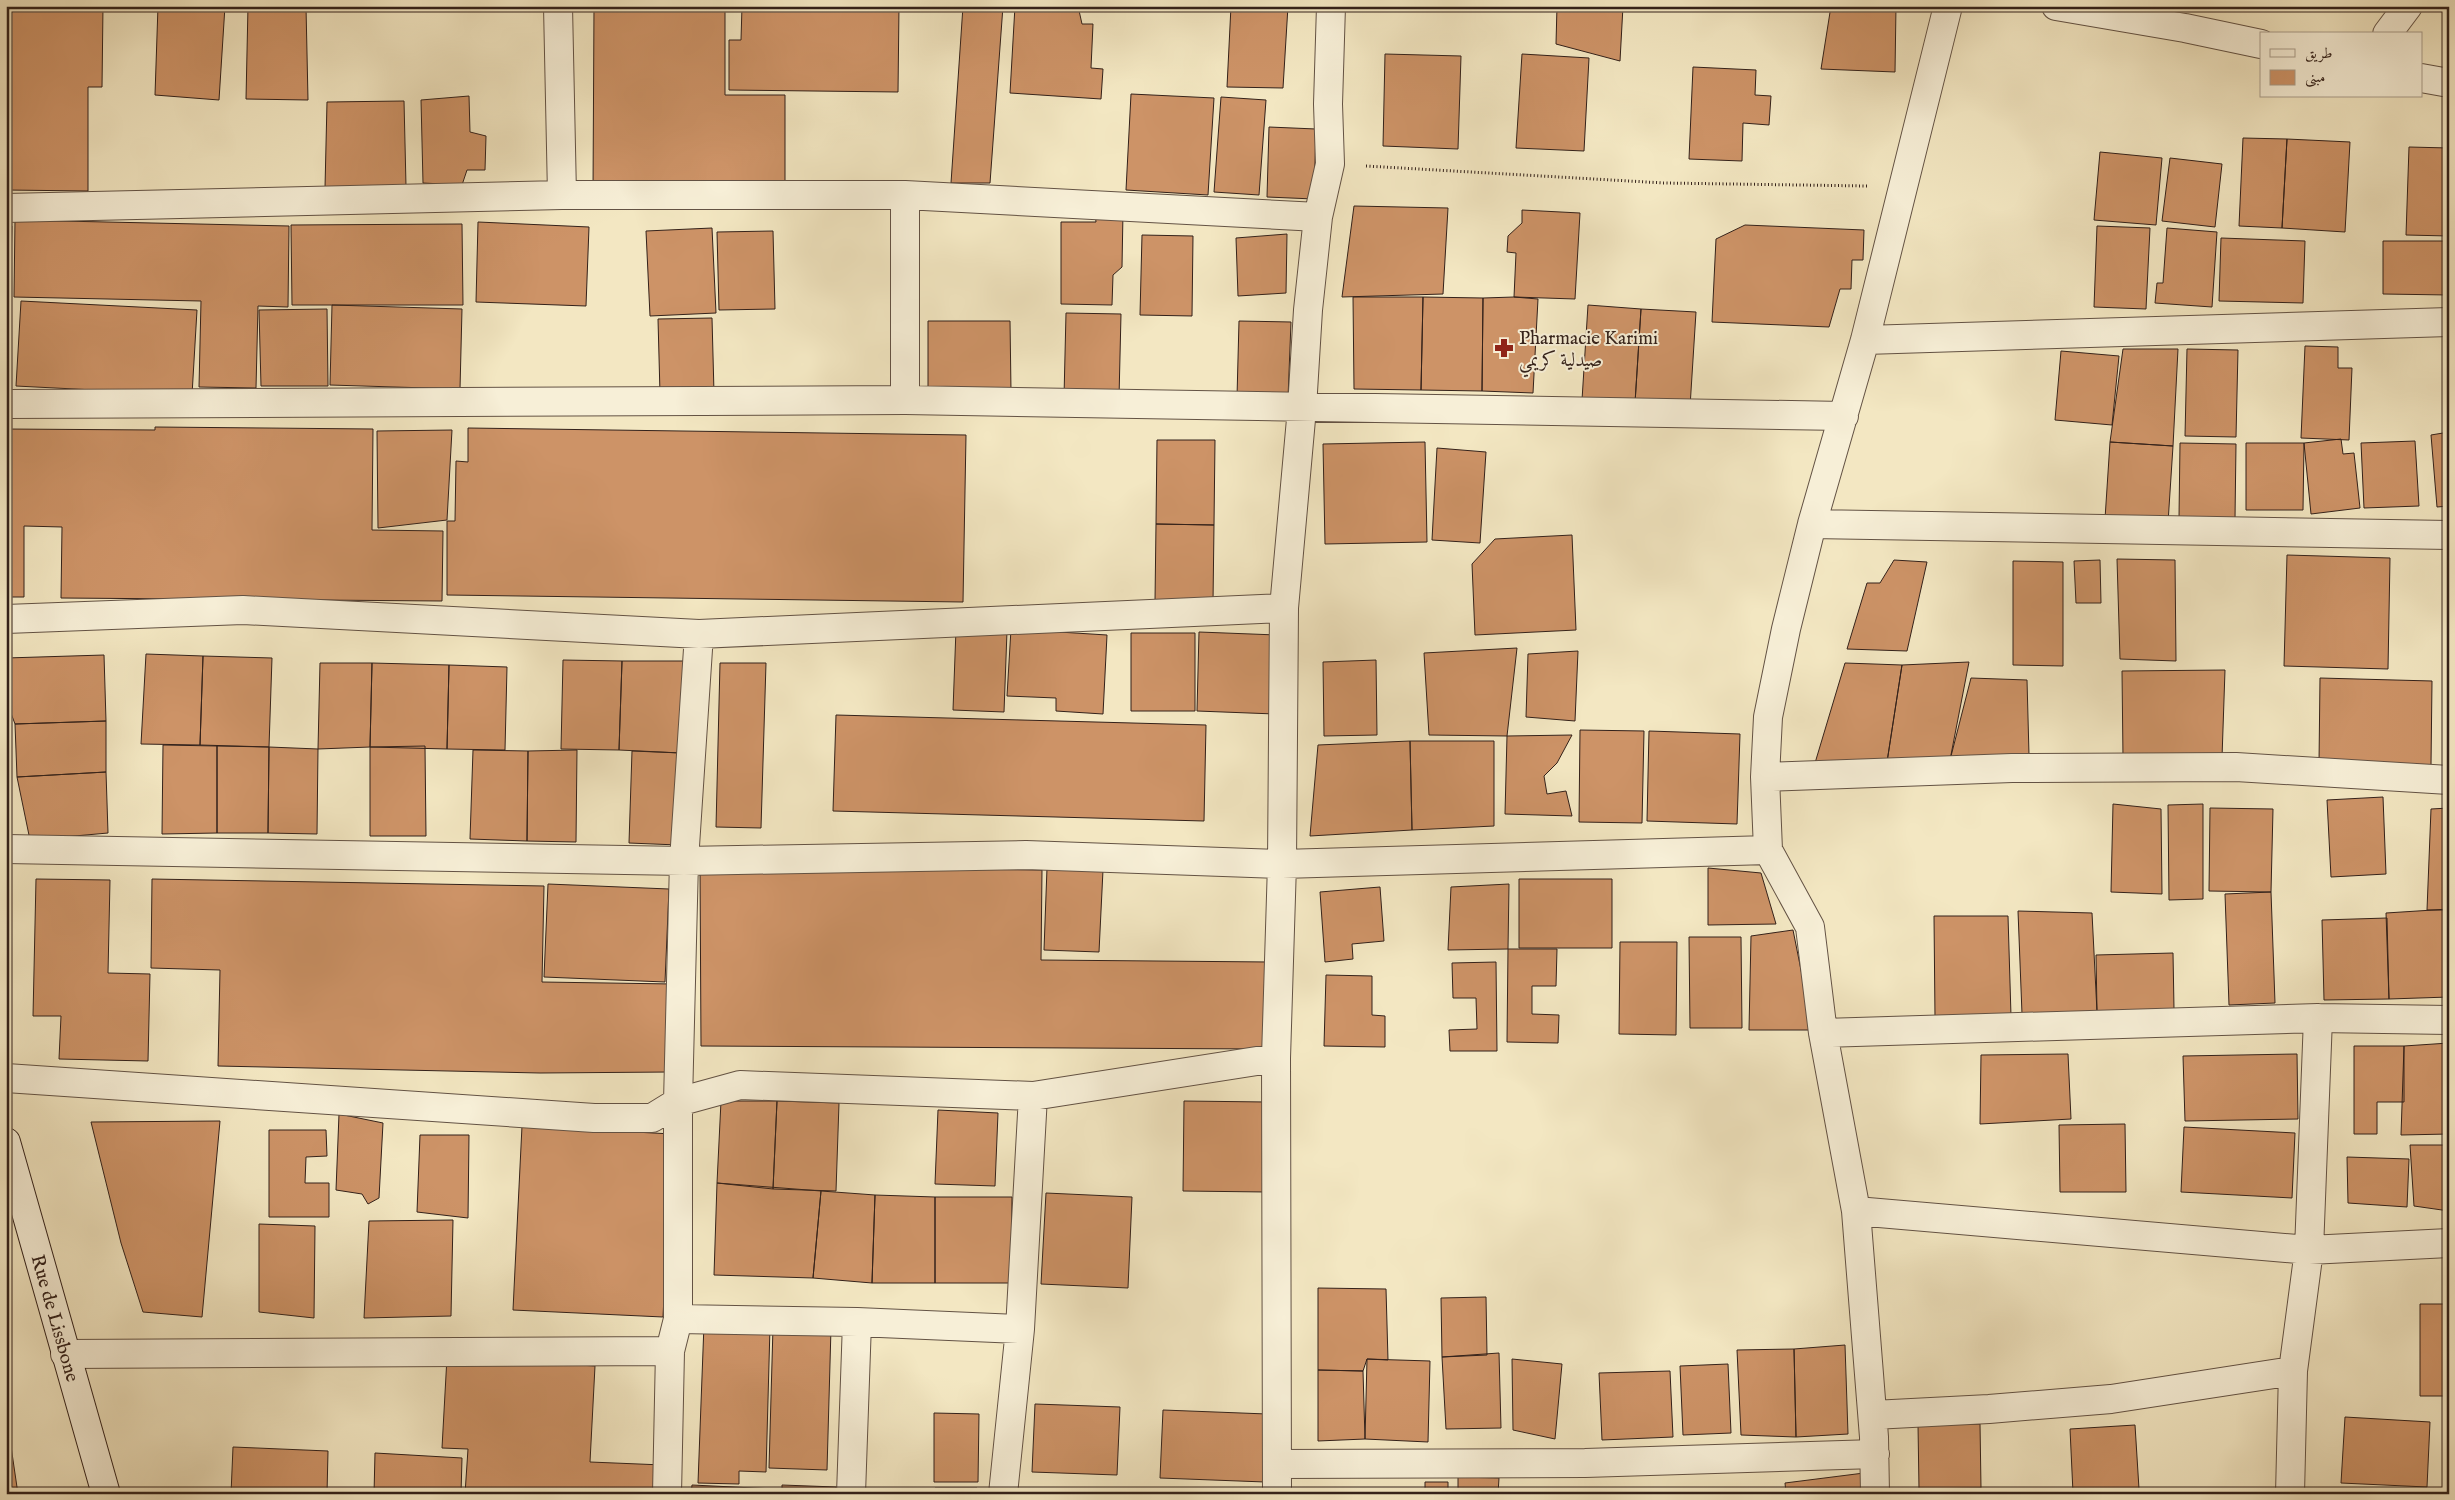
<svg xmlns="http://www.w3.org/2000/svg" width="2455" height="1500" viewBox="0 0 2455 1500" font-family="'IM FELL English',Amiri,serif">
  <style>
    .building { fill: #cd9367; stroke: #33211a }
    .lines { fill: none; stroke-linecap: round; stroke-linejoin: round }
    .street-casing { stroke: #635244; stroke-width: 30 }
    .secondary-casing { stroke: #33211a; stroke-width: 30 }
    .path { stroke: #33211a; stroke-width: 3; stroke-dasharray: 1 2.5; stroke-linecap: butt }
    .street { stroke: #f7efd7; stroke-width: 28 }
    .secondary { stroke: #f7efd7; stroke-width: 28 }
    .labels { text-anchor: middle; stroke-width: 4; stroke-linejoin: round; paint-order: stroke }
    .poi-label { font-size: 19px; fill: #33211a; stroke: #f7efd7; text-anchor: start }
    .street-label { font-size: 19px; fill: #33211a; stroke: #f7efd7 }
  </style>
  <rect width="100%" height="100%" fill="#f3e7c2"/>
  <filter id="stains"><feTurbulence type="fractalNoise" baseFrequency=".004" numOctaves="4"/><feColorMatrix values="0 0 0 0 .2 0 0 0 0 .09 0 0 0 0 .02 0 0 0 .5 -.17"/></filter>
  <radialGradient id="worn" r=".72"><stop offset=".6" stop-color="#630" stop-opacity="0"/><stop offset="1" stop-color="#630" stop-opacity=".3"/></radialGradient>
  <path class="building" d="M6 6H103L102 87H88V191L6 190Z
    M158 6H225L219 100 155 95Z
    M248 6 306 7 308 100 246 99Z
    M594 6H725V95H785V191H593Z
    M742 6H899L898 92 729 90V40H741Z
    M963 6H1003L990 183H951Z
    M1015 6H1078L1082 24H1093L1091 68 1103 69 1101 99 1010 93Z
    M1231 6H1288L1283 88 1227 87Z
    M1557 6H1623L1620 61 1556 44Z
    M1831 6H1896L1895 72 1821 69Z
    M1385 54 1461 56 1458 149 1383 146Z
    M1522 54 1589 58 1584 151 1516 148Z
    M1693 67 1756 70 1755 95 1771 96 1769 125 1743 123 1742 161 1689 159Z
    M1131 94 1214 98 1208 195 1126 190Z
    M469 96 470 132 486 136 485 170H467L462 185 423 183 421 100Z
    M1221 97 1266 100 1259 195 1214 192Z
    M404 101 406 186 325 188 327 102Z
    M1269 127 1316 129 1314 199 1267 197Z
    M2243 138 2287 139 2282 228 2239 226Z
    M2287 139 2350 142 2345 232 2282 228Z
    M2409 147 2449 148V236L2406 235Z
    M2100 152 2162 158 2156 225 2094 220Z
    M2170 158 2222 164 2215 227 2162 221Z
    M1354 206 1448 208 1443 294 1342 297Z
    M1522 210 1580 213 1575 299 1514 297 1516 253 1507 252 1508 236 1522 223Z
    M1095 212H1123L1122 267 1113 275 1112 305 1061 304V222H1096Z
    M15 220 289 226 288 307 258 306 256 388 199 387 201 301 14 297Z
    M478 222 589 227 586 306 476 302Z
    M462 224 463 305H292L291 225Z
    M1745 225 1864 230 1863 260H1852L1851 289H1840L1829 327 1712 322 1716 239Z
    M6 226H12L10 299 6 298Z
    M2097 226 2150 228 2146 309 2094 307Z
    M712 228 716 313 650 316 646 231Z
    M2167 228 2217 232 2212 307 2155 303 2157 283H2163Z
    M773 231 775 309 719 310 717 232Z
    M1287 234 1286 293 1238 296 1236 238Z
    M1142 235 1193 236 1192 316 1140 315Z
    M2221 238 2305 241 2303 303 2219 301Z
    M2383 241H2449V295L2383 294Z
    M1353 297H1423L1421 390 1354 389Z
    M1423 297 1483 298 1482 391 1421 390Z
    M1514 297 1538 299 1533 393 1482 391 1483 298Z
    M21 301 197 310 192 395 16 386Z
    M332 305 462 309 460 389 330 385Z
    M1588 305 1641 309 1635 403 1582 400Z
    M327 309 328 386H261L259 310Z
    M1641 309 1696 312 1690 407 1635 403Z
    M1066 313 1121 314 1119 398 1064 397Z
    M712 318 714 393 660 394 658 319Z
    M928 321H1010L1011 391H928Z
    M1239 321 1291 322 1288 398 1237 397Z
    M2305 346 2338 347V368H2352L2349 440 2301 438Z
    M2123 349H2178L2173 446 2110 442Z
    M2187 349 2238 350 2236 437 2185 436Z
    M2061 351 2119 356 2112 425 2055 420Z
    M155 427 373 429 372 530 443 531 442 601 61 598 62 527 24 526V597H6V429L155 430Z
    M468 428 966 435 963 602 447 595V521H455L456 461 468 462Z
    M452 430 447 520 378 528 377 431Z
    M2449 432V506L2437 507 2431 435Z
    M2341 439 2343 454 2354 453 2360 508 2311 514 2304 443Z
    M1157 440H1215L1214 525 1156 524Z
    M2415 441 2419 506 2364 508 2361 443Z
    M1425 442 1427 542 1325 544 1323 444Z
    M2110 442 2173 446 2168 523 2105 519Z
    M2180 443 2236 444 2235 519 2179 518Z
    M2246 443H2304L2303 510H2246Z
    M1437 448 1486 452 1480 543 1432 540Z
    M1156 524 1214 525 1213 602 1155 601Z
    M1572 535 1576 630 1475 635 1472 564 1495 539Z
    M2287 555 2390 558 2388 669 2284 666Z
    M2117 559 2175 560 2176 661 2120 659Z
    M1894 560 1927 562 1907 651 1847 649 1867 583H1880Z
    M2100 560 2101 603H2076L2074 561Z
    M2013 561 2063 562V666L2013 665Z
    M956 629 1007 631 1004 712 953 710Z
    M1011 629 1107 635 1103 714 1056 711V698L1007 696Z
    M1199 632 1277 635 1275 714 1197 711Z
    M1131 633H1195V711H1131Z
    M1517 648 1507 736 1429 735 1424 653Z
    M1578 651 1575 721 1526 717 1528 654Z
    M146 654 203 656 200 745 141 744Z
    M104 655 106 721 15 724 6 700V658Z
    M203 656 272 658 269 747 200 745Z
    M563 660 622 661 619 750 561 749Z
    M1376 660 1377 735 1324 736 1323 662Z
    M622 661H686L681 753 619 750Z
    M1969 662 1950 760 1887 762 1902 665Z
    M320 663H372L370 747 318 749Z
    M372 663 449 665 447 749 370 747Z
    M720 663H766L761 828 716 827Z
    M1845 663 1902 665 1887 762 1815 763Z
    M449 665 507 667 505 750 447 749Z
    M2225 670 2222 758H2123L2122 671Z
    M1971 678 2027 680 2029 755 1950 760Z
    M2320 678 2432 681 2431 765 2319 763Z
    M836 715 1206 725 1204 821 833 811Z
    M106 721V772L17 777 15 724Z
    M1580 730 1644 731 1642 823 1579 822Z
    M1649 731 1740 734 1737 824 1647 821Z
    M1572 735 1557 763 1544 776 1547 794 1566 791 1572 816 1505 814 1507 736Z
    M1410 741 1412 830 1310 836 1318 745Z
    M1410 741H1494V826L1412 830Z
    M163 745 217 746V833L162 834Z
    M217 746 269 747 268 833H217Z
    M425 746 426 836H370V747Z
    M269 747 318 749 317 834 268 833Z
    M473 750 528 751 527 841 470 839Z
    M577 750 576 842 527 841 528 751Z
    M632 751 681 753 678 845 629 843Z
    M106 772 108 833 30 840 17 777Z
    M2383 797 2386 874 2331 877 2327 800Z
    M2113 804 2161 809 2162 894 2111 892Z
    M2203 804V899L2169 900 2168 805Z
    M2210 808 2273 809 2271 892 2209 891Z
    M2449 808V910H2427L2431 809Z
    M700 866 1042 870 1041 960 1269 962 1264 1049 701 1046Z
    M1047 868 1103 870 1099 952 1044 950Z
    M1708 868 1761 873 1776 924 1708 925Z
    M36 879 110 880 108 973 150 974 148 1061 59 1059 61 1016H33Z
    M152 879 544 886 542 982 673 984 670 1072 540 1073 218 1066 220 970 151 968Z
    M1519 879H1612V948H1519Z
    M548 884 669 889 665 982 544 977Z
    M1509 884 1508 949 1448 950 1451 887Z
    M1380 887 1384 941 1352 944 1353 959 1325 962 1320 892Z
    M2271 892 2275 1003 2229 1005 2225 894Z
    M2449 909V997L2389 999 2386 913Z
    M2018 911 2092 913 2097 1012 2022 1014Z
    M1934 916H2008L2011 1016 1935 1018Z
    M2387 918 2389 999 2324 1000 2322 920Z
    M1793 930 1813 1030H1749L1751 936Z
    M1689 937H1741L1742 1028H1690Z
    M1620 942H1677L1676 1035 1619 1034Z
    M1508 949H1557L1556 986H1532V1014L1559 1015 1558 1043 1507 1042Z
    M2173 953 2174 1009 2097 1012 2096 955Z
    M1496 962 1497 1051H1450L1449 1030 1477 1029 1476 998H1453L1452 963Z
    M1326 975 1372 976V1015L1385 1016V1047L1324 1046Z
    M2449 1043V1134L2401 1135 2404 1046Z
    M2354 1046H2404V1102H2377V1134H2354Z
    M2068 1054 2071 1119 1980 1124 1981 1055Z
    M2297 1054 2298 1119 2185 1121 2183 1056Z
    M721 1101H777L773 1189 717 1183Z
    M777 1101 839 1103 836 1191 773 1189Z
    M1184 1101 1266 1102V1192L1183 1191Z
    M938 1110 998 1113 995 1186 935 1184Z
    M339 1114 383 1123 379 1198 368 1204 362 1194 336 1190Z
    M220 1121 202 1317 143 1312 121 1243 91 1122Z
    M2125 1124 2126 1192H2060L2059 1125Z
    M522 1126 672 1134 663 1317 513 1310Z
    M2184 1127 2295 1133 2292 1198 2181 1192Z
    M269 1130H326L327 1156 306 1157 305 1183H329V1217H269Z
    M420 1135H469L468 1218 417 1212Z
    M2410 1145H2449V1211L2414 1206Z
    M2347 1157 2409 1159 2407 1207 2348 1203Z
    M717 1183 821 1191 813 1278 714 1275Z
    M821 1191 875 1195 872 1283 813 1278Z
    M1046 1193 1132 1197 1128 1288 1041 1284Z
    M875 1195 935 1197V1283H872Z
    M935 1197H1012L1011 1283H935Z
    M453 1220 451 1316 364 1318 369 1221Z
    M259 1224 315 1226 314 1318 259 1312Z
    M1318 1288 1386 1289 1388 1360 1367 1359 1363 1371 1318 1370Z
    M1486 1297 1487 1355 1442 1357 1441 1298Z
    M2420 1304H2449V1396H2420Z
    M704 1324 770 1327 766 1472 739 1471V1484L698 1483Z
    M773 1327 831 1328 827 1470 769 1468Z
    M1845 1345 1848 1434 1796 1437 1794 1349Z
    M1794 1349 1796 1437 1741 1435 1737 1350Z
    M1499 1353 1501 1428 1446 1429 1442 1357Z
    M447 1357 595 1366 590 1462 663 1465 662 1494H465L468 1449 442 1448Z
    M1367 1359 1430 1361 1428 1442 1365 1439Z
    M1512 1359 1562 1364 1555 1439 1513 1430Z
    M1728 1364 1731 1433 1683 1435 1680 1366Z
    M1318 1370 1363 1371 1365 1439 1318 1441Z
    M1670 1371 1673 1437 1602 1440 1599 1373Z
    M1035 1404 1120 1407 1117 1475 1032 1472Z
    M1163 1410 1267 1414 1265 1482 1160 1478Z
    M934 1413 979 1414 978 1482H934Z
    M2345 1417 2430 1422 2427 1487 2341 1483Z
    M1980 1424 1981 1488 1919 1489 1918 1425Z
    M2135 1425 2139 1489 2073 1493 2070 1429Z
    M6 1426H8L18 1494H6Z
    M233 1447 328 1451 327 1494H231Z
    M375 1453 462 1458 461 1494H374Z
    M1864 1473 1865 1494H1786L1785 1483Z
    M1458 1477 1499 1478 1498 1494H1458Z
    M1425 1482H1448V1494H1425Z
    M692 1485 775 1489V1494H691Z
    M782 1485 836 1487 835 1494H782Z
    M935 1488H977V1494H935Z
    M1986 1491 2035 1493V1494H1986Z
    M2344 1491 2411 1493 2344 1494Z"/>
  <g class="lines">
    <g class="street-casing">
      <path id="street" d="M558 6 562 195
        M2056 6 2185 28 2261 44
        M2387 34 2408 6
        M2421 78 2449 83
        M6 208 562 195H905L1318 217
        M1865 340 2449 322
        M905 400V195
        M6 404 905 400 1844 416
        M1812 524 2449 535
        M6 619 243 610 699 634 1284 608
        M1765 777 2012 768 2236 767 2449 780
        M6 849 684 861 1026 855 1282 864 1768 850
        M1823 1033 2318 1018 2449 1020
        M6 1078 594 1118H652L678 1102 740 1085 1033 1096 1276 1058
        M1856 1211 2309 1250 2449 1243
        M678 1319 857 1322 1020 1329
        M65 1354 670 1351
        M1873 1415 1989 1409 2111 1399 2293 1371
        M1277 1464 1585 1463 1875 1454
        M667 1494 670 1351 678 1319V1102L684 861 699 634
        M851 1494 857 1322
        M1003 1494 1020 1329 1033 1096
        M1277 1494 1276 1058 1282 864 1284 608 1302 408 1308 310 1318 217 1330 164 1328 104 1331 6
        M1875 1494 1874 1437 1856 1211 1823 1033 1810 927 1768 850 1765 777 1768 717 1786 629 1812 524 1865 340 1948 6
        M2290 1494 2293 1371 2309 1250 2318 1018"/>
    </g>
    <g class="secondary-casing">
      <path id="secondary" d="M6 1142 106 1494"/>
    </g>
    <path class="path" d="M1366 166 1664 183 1867 186"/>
    <use href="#street" class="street"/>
    <use href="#secondary" class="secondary"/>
  </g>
  <defs>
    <g id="pharmacy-bare" transform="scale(1.5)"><path d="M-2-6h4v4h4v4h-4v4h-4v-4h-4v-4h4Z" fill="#8f2418" stroke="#f7efd7" stroke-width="2.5" paint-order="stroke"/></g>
  </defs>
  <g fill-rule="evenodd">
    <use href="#pharmacy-bare" x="1504" y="348"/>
  </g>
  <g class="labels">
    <g class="poi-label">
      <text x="1519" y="344">Pharmacie Karimi<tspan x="1519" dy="22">صيدلية كريمي</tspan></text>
    </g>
    <g class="street-label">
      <text transform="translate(56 1318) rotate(74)" y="7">Rue de Lissbone</text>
    </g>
  </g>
  <rect width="2455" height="1500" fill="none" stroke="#f3e7c2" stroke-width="25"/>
  <rect x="8" y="8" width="2440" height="1485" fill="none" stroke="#33211a" stroke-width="2.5"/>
  <rect x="12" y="12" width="2430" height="1475" fill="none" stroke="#33211a"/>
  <rect x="2260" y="32" width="162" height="65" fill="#f7efd7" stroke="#a99d8b"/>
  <rect x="2270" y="49" width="25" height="8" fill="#f7efd7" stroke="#a99d8b"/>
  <text x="2305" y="58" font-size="15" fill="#33211a">طريق</text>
  <rect x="2270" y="70" width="25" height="15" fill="#cd9367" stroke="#a99d8b"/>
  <text x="2305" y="82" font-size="15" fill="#33211a">مبنى</text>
  <rect width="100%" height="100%" filter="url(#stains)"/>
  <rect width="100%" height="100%" fill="url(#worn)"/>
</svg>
